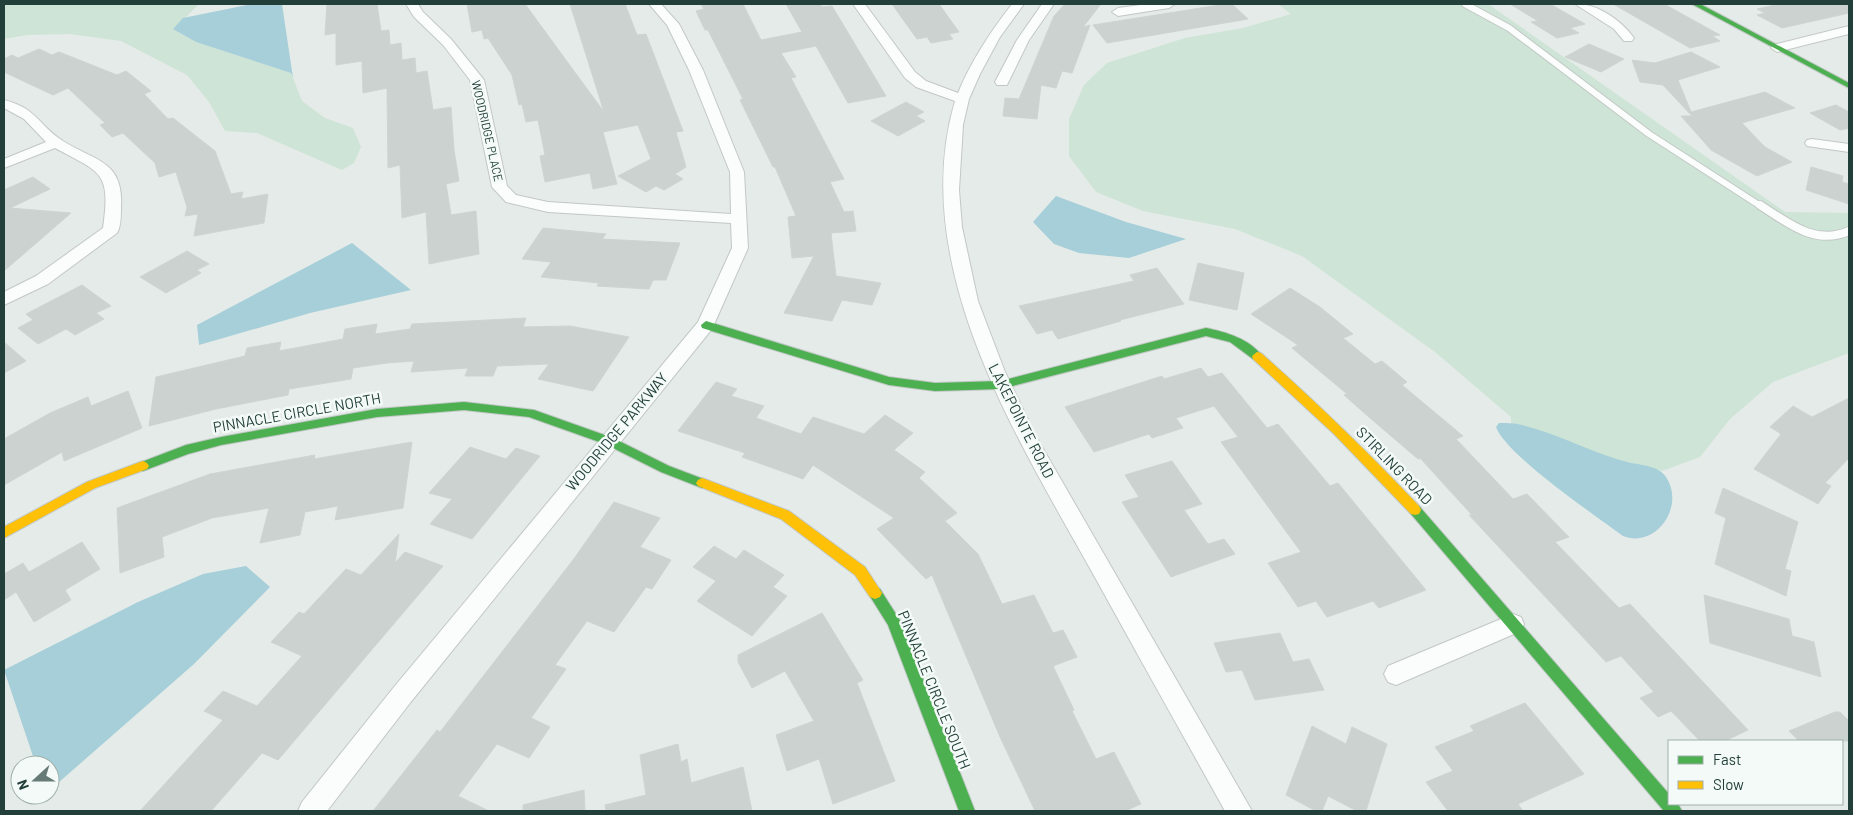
<svg xmlns="http://www.w3.org/2000/svg" width="1853" height="815" viewBox="0 0 1853 815" font-family="Barlow,sans-serif">
  <style>
    .green { fill: #cee4d6 }
    .water { fill: #a6cfd9 }
    .building { fill: #ccd2d0; stroke: #ced4d1 }
    .lines { fill: none; stroke-linecap: round; stroke-linejoin: round }
    .lane-far1-casing { stroke: #c2c8c5; stroke-width: 8 }
    .lane-casing { stroke: #c2c8c5; stroke-width: 10 }
    .street-casing { stroke: #c2c8c5; stroke-width: 2 }
    .fast-casing { stroke: #c1c8c6; stroke-width: 2 }
    .slow-casing { stroke: #c1c8c6; stroke-width: 2 }
    .lane-far1 { stroke: #fbfcfc; stroke-width: 6 }
    .lane { stroke: #fbfcfc; stroke-width: 8 }
    .street { fill: #fbfcfc; fill-rule: evenodd }
    .fast { fill: #4caf50; fill-rule: evenodd }
    .slow { fill: #ffc107; fill-rule: evenodd }
    .labels { text-anchor: middle; stroke-width: 5; stroke-linejoin: round; paint-order: stroke }
    .far-street-label { font-size: 12px; fill: #223f39; stroke: #f4faf7 }
    .street-label { font-size: 15px; fill: #223f39; stroke: #f4faf7 }
  </style>
  <rect width="100%" height="100%" fill="#e5ebe8"/>
  <path class="green" d="M4 4H199L174 29 196 42 291 73 302 101 325 118 353 128 361 147 354 163 342 170 257 133 225 131 209 102 187 75 121 41 70 34 27 35 4 39Z
    M1278 4H1488L1785 212 1849 213V353L1773 382 1730 419 1700 457 1662 471 1618 460 1511 423V417L1435 352 1302 256 1235 229 1143 211 1096 192 1069 156V119L1084 85 1107 63 1185 38 1243 28 1291 14Z"/>
  <path class="water" d="M252 4H282L293 78 291 73 196 42 173 29 183 18Z
    M1056 196 1126 222 1186 239 1129 258 1079 253 1054 244 1033 222Z
    M352 243 411 290 310 313 199 345 197 325Z
    M1499 423C1507 423 1514 423 1522 425 1559 434 1594 454 1631 463 1642 465 1659 466 1666 477 1686 507 1655 549 1623 536 1596 516 1506 455 1496 427Z
    M246 566 270 587 194 664 50 790V765H36L4 670 138 602 203 574Z"/>
  <path class="building" d="M327 4H377L381 31 389 30 390 45 401 43 402 60 415 58 416 73 427 71 433 110 451 107 454 150 459 181 446 184 451 215 476 211 479 254 429 264 426 212 402 218 400 165 388 168 387 88 363 93 362 61 336 65V33L325 35Z
    M467 4H525L604 112 570 4H625L637 35 646 34 683 131 676 132 686 167 675 174 683 179 664 190 656 186 646 192 618 176 651 159 638 125 603 132 617 184 593 189 590 173 545 182 540 156 545 155 538 120 526 122 522 104 519 105 512 75 488 38 484 39 482 30 472 32Z
    M701 4H743L761 40 802 32 786 4H820L822 7 832 6 886 96 848 103 816 46 781 53 796 77 791 78 844 179 830 182 844 212 853 211 856 231 831 233 836 276 881 283 872 305 842 300 832 321 784 313 814 256 792 258 788 217 796 216 775 167H773L740 100 743 99 708 30H705L696 11 704 9Z
    M892 4H939L959 32 949 34 953 39 931 43 927 37 917 39Z
    M1065 4H1101L1083 27 1090 25 1072 73 1062 71 1056 88 1041 85 1037 119 1003 116 1005 98 1019 99 1054 16Z
    M1226 4H1232L1248 19 1107 43 1093 25Z
    M1510 4H1550L1585 24 1570 28 1579 33 1557 38 1531 22 1538 21Z
    M1613 4H1664L1720 35 1712 36 1720 41 1690 48Z
    M1780 4H1849V13L1782 28 1757 15 1765 13 1757 9Z
    M1589 44 1624 59 1601 72 1565 57Z
    M39 49 52 55 59 52 117 75 126 71 151 91 144 94 168 119 173 118 215 151 231 194 243 192 241 199 268 194 264 223 194 236 198 214 185 216 187 207 176 172 159 177 155 163 123 133 112 137 100 125 105 123 68 88 53 95 4 72V59L12 55 18 58Z
    M1691 52 1720 67 1678 80 1691 112 1765 92 1795 108 1742 123 1765 147 1792 162 1757 176 1711 150 1681 116H1692L1663 85 1640 82 1632 60 1655 63Z
    M906 102 924 112 916 116 925 121 898 136 871 121Z
    M1836 105 1849 112V128L1840 130 1810 113Z
    M1811 167 1843 176 1842 182 1849 184V204L1806 190Z
    M33 177 50 189 10 208 71 213 4 271V190Z
    M543 228 606 234 602 239 680 243 666 280H653L649 289 597 286 599 283 541 277 551 262 522 259Z
    M187 251 209 264 197 270 201 273 166 293 140 277Z
    M1198 263 1244 273 1237 310 1189 300Z
    M1157 268 1184 304 1120 320 1121 321 1058 339 1052 330 1037 334 1019 306 1134 281 1130 275Z
    M82 285 111 306 96 313 104 319 75 335 66 329 38 344 18 328 33 320 26 314Z
    M1290 288 1320 307 1353 334 1343 338 1375 364 1382 361 1407 382 1402 385 1463 436 1456 439 1513 499 1527 494 1569 537 1555 542 1619 608 1630 604 1748 730 1725 741H1700L1671 711 1658 717 1640 698 1654 692 1621 656 1606 662 1469 515H1472L1420 458 1418 459 1370 418 1344 395 1347 394 1292 348 1298 345 1251 314Z
    M526 318 523 327 570 326 629 337 593 391 538 379 549 364 497 366 493 376H465L468 368 411 372 414 361 387 363 353 368 351 379 289 389 288 395 216 409 149 426 156 377 245 356 247 348 281 342 279 351 343 339 345 329 377 324 375 334 410 329 412 324Z
    M4 342 26 361 4 373Z
    M1201 368 1208 377 1222 373 1267 428 1278 424 1330 486 1338 483 1426 590 1379 608 1373 601 1327 617 1316 601 1298 607 1268 563 1301 552 1221 442 1238 437 1214 406 1176 418 1183 428 1152 438 1149 434 1094 452 1065 407 1162 376 1164 379Z
    M716 382 737 389 731 396 764 406 756 418 801 434 813 417 864 434 885 415 913 433 894 450 925 472 919 478 957 513 945 521 978 554 1002 604 1034 595 1053 633 1063 630 1077 657 1053 666 1074 710 1072 711 1096 759 1114 752 1141 804 1125 811H1035L1000 737 932 575 926 579 877 529 894 518 813 465 803 479 742 457 745 453 678 431Z
    M128 391 142 428 64 461 62 452 4 485V439L50 413 88 397 91 406Z
    M1849 398V458L1825 483 1831 486 1818 504 1754 469 1781 434 1770 427 1793 406 1812 417Z
    M412 442 403 508 335 520 338 506 305 512 300 535 260 543 269 508 212 518 162 537 164 557 120 573 117 508 210 474 315 455 314 459Z
    M470 447 506 459 516 448 540 456 472 539 430 524 452 499 429 493Z
    M1172 461 1202 504 1184 510 1208 544 1224 539 1235 554 1171 577 1122 502 1139 497 1125 475Z
    M1723 488 1798 522 1785 569 1791 571 1786 596 1715 564 1726 518 1715 513Z
    M614 502 660 518 640 547 671 560 652 589 646 587 614 632 587 621 555 665 566 669 531 718 550 727 529 758 497 744 458 796 489 811H373L437 730 440 732 573 560Z
    M399 534 395 563 405 552 443 566 278 760 262 753 211 811H140L223 720 204 711 223 691 257 706 302 656 271 642 299 612 304 614 346 569 361 575Z
    M82 542 100 569 65 590 71 600 34 622 16 592 4 600V574L23 563 29 572Z
    M714 546 736 559 744 550 784 575 773 587 787 596 752 636 697 601 716 581 693 567Z
    M1704 595 1789 619 1792 636 1814 642 1821 677 1710 643Z
    M822 613 863 680 857 683 895 781 833 804 819 759 787 771 776 735 814 721 785 671 752 688 738 662V655Z
    M1280 633 1293 662 1309 659 1324 690 1255 700 1242 670 1226 672 1214 643Z
    M1525 703 1584 774 1518 804 1523 811H1448L1426 782 1453 771 1435 747 1474 731 1470 726Z
    M1835 712H1840L1849 721V741H1799L1789 731Z
    M1312 726 1346 744 1352 727 1387 744 1366 811H1357L1328 796 1322 811H1316L1286 795Z
    M678 744 681 762 687 759 691 783 743 767 752 811H606L605 805 646 795 640 755Z
    M584 790 585 811H523V805Z"/>
  <g class="lines">
    <g class="lane-far1-casing">
      <path id="lane-far1" d="M1465 4 1509 28 1649 134 1762 207"/>
    </g>
    <g class="lane-casing">
      <path id="lane" d="M1760 205C1788 223 1815 246 1849 231"/>
    </g>
    <g class="street-casing">
      <path id="street" d="M406 4H418L423 12 451 39 484 80 507 186 516 195 548 202 731 214 730 172 689 70 667 25 649 4H661L679 24 703 70 744 172 748 248 712 329 410 703 327 811H298L302 802 394 687 698 322 732 248 731 223 548 212 506 202 492 187 470 80 443 45 414 17Z
        M853 4H865L915 72 926 81 958 93C971 61 991 31 1012 4H1024L1000 37 980 74 969 99 963 125 959 190 962 227 978 301 1005 372 1037 438 1252 811H1225C1181 732 1136 652 1092 572 1016 436 907 264 955 101L916 87 905 78Z
        M1042 4H1054L1029 40 1007 85H997L995 82 1017 40Z
        M1148 4H1175L1169 8 1118 16 1112 12 1118 8Z
        M1575 4C1597 3 1621 20 1634 38L1632 41H1624L1614 29Z
        M1849 26V34L1777 52 1771 48 1773 45Z
        M4 100C37 108 38 125 63 141 94 161 124 160 121 207 121 215 121 227 117 233L48 284 4 305V292L36 276 103 228C111 171 101 173 55 148L4 168V159L46 142 24 119 4 108Z
        M1812 139 1849 144V152L1807 146 1805 143 1807 140Z
        M1513 614 1521 617 1524 624 1521 631 1396 685 1388 682 1384 674 1388 666Z"/>
    </g>
    <g class="fast-casing">
      <path id="fast" d="M1692 4H1700L1849 83V88Z
        M706 321 889 377 935 383 1001 381 1206 328C1226 332 1250 339 1262 356L1257 360 1253 359 1230 342 1206 336 1001 389 935 391 889 385 702 328 701 325Z
        M464 402 534 410 613 438 669 466 706 480 708 483 706 486 702 488 661 472 605 444 529 417 464 410 377 417 221 445 188 454 143 471 139 469 137 466 139 463 186 445 221 437 377 409Z
        M1415 505 1419 506 1669 794V804H1678L1682 811H1664L1411 514 1409 510 1411 506Z
        M875 587 880 589 901 622 975 811H959L888 625 868 593 870 589Z"/>
    </g>
    <g class="slow-casing">
      <path id="slow" d="M1257 352 1261 353C1316 402 1369 453 1419 506L1421 510 1419 514 1415 515 1411 514 1334 434 1253 359 1252 356Z
        M143 461 147 463 149 466 147 469 95 488 4 538V527L87 482Z
        M702 478 789 511 865 567 882 593 880 597 875 599 870 597 855 575 781 519 698 486 696 483 698 480Z"/>
    </g>
    <use href="#lane-far1" class="lane-far1"/>
    <use href="#lane" class="lane"/>
    <use href="#street" class="street"/>
    <use href="#fast" class="fast"/>
    <use href="#slow" class="slow"/>
  </g>
  <g class="labels">
    <g class="far-street-label">
      <text transform="translate(487 131) rotate(77)" y="4">WOODRIDGE PLACE</text>
    </g>
    <g class="street-label">
      <text transform="translate(297 413) rotate(-10)" y="5">PINNACLE CIRCLE NORTH</text>
      <text transform="translate(1021 421) rotate(63)" y="5">LAKEPOINTE ROAD</text>
      <text transform="translate(617 432) rotate(-50)" y="5">WOODRIDGE PARKWAY</text>
      <text transform="translate(1394 466) rotate(46)" y="5">STIRLING ROAD</text>
      <text transform="translate(934 690) rotate(68)" y="5">PINNACLE CIRCLE SOUTH</text>
    </g>
  </g>
  <rect width="1853" height="815" fill="none" stroke="#223f39" stroke-width="10"/>
  <rect x="1668" y="740" width="175" height="65" fill="#f4faf7" stroke="#a0afab"/>
  <rect x="1678" y="756" width="25" height="8" fill="#4caf50" stroke="#a0afab"/>
  <text x="1713" y="765" font-size="15" fill="#223f39">Fast</text>
  <rect x="1678" y="781" width="25" height="8" fill="#ffc107" stroke="#a0afab"/>
  <text x="1713" y="790" font-size="15" fill="#223f39">Slow</text>
  <g transform="translate(35 780) rotate(249)"><circle r="24" fill="#f4faf7" stroke="#a0afab"/>
  <path d="M0-4L9 19L0 12L-9 19Z" fill="#667b76"/>
  <text y="-8" font-size="14" font-weight="bold" text-anchor="middle" fill="#223f39">N</text>
  </g>
</svg>
